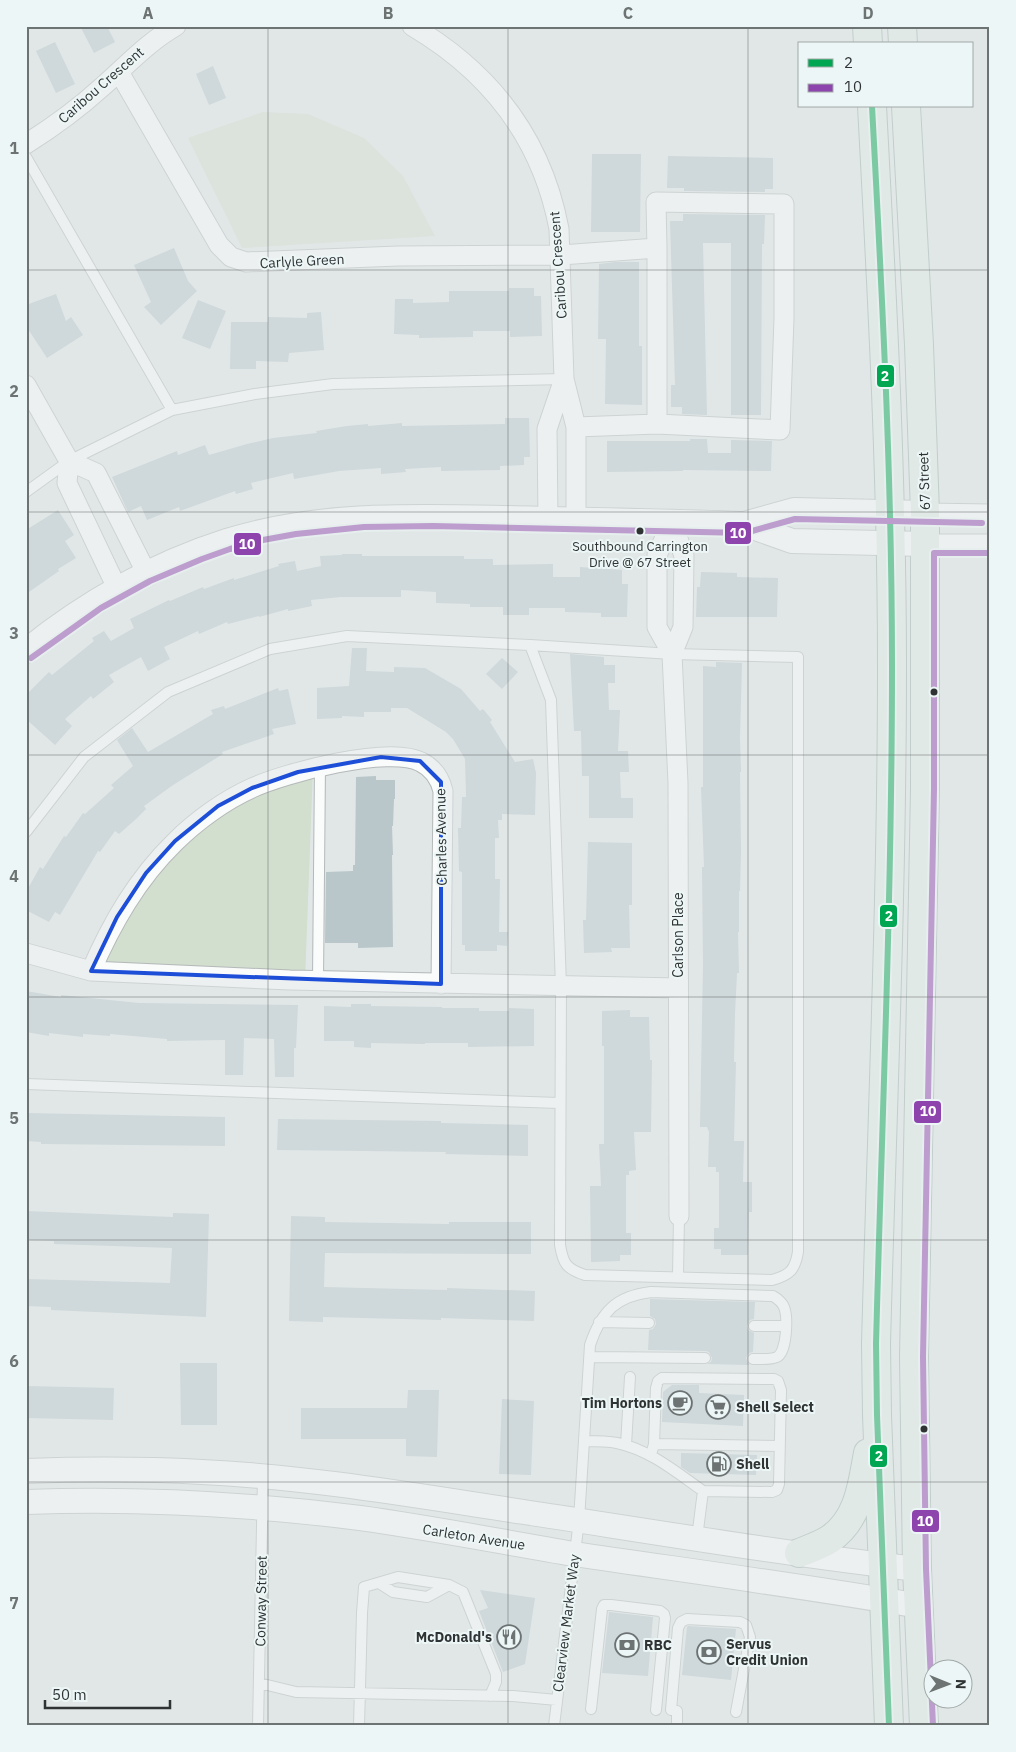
<svg xmlns="http://www.w3.org/2000/svg" width="1016" height="1752" viewBox="0 0 1016 1752" font-family="'IBM Plex Sans',sans-serif">
  <style>
    .green { fill: #d2dece }
    .building { fill: #b9c6ca }
    .lines { fill: none; stroke-linecap: round; stroke-linejoin: round }
    .service-casing { stroke: #b4b9b9; stroke-width: 12 }
    .minor-casing { stroke: #b4b9b9; stroke-width: 21 }
    .tertiary-casing { stroke: #b4b9b9; stroke-width: 26 }
    .primary-casing { stroke: #9bafa8; stroke-width: 30 }
    .service { stroke: #fafbfb; stroke-width: 10 }
    .minor { stroke: #fafbfb; stroke-width: 19 }
    .tertiary { stroke: #fafbfb; stroke-width: 24 }
    .primary { stroke: #dfeae6; stroke-width: 28 }
    .bus-1-casing { stroke: #edf6f6; stroke-width: 10 }
    .bus-2-casing { stroke: #edf6f6; stroke-width: 10 }
    .bus-1 { stroke: #00a651; stroke-width: 6 }
    .bus-2 { stroke: #8e44ad; stroke-width: 6 }
    .marked { fill: none; stroke: #1d4ed8; stroke-width: 4; stroke-linejoin: round }
    .grid { fill: none; stroke: #6d7272; stroke-width: 1; stroke-opacity: 0.55 }
    .bus-dot { fill: #2f3333; stroke: #edf6f6; stroke-width: 2 }
    .labels { text-anchor: middle; stroke-width: 4; stroke-linejoin: round; paint-order: stroke }
    .bus-label { font-size: 13px; fill: #2f3333; stroke: #edf6f6 }
    .street-label { font-size: 14px; fill: #2f3333; stroke: #edf6f6 }
    .poi-label { font-size: 14px; font-weight: bold; fill: #2f3333; stroke: #edf6f6; text-anchor: start }
    .line-badge { stroke: #edf6f6; stroke-width: 2 }
    .badge-label { font-size: 14px; text-anchor: middle; font-weight: bold; fill: #fff }
    .neatline { fill: none; stroke: #6d7272; stroke-width: 2 }
    .grid-label { font-size: 16px; text-anchor: middle; font-weight: bold; fill: #6d7272 }
  </style>
  <rect width="100%" height="100%" fill="#e1e7e7"/>
  <path class="green" d="M263 112 308 114 364 138 403 176 435 236 242 248 188 138Z
    M313 768 305 980 91 971 117 917 218 806Z"/>
  <path class="building" d="M80 26H107L115 42 94 53Z
    M55 42 75 84 56 93 36 51Z
    M213 66 226 98 209 105 196 74Z
    M592 154H641L640 232H591Z
    M668 156 773 158V189H765V192L684 191V188H667Z
    M683 214 765 215 764 244H762L761 415H731V243H703L707 415 682 414V407H671V385H675L670 221H683Z
    M174 248 188 281 197 291 161 325 144 307 151 302 134 265Z
    M615 262H639V346H642V405L605 404 606 339H598L599 264Z
    M509 288H534V296H541L542 336 510 337V331H473V337L419 338V335L394 334 395 299H413V303L449 302V291H509Z
    M56 294 66 321 71 317 83 335 47 358 26 326V305Z
    M198 300 226 311 210 349 182 338Z
    M321 312 324 350 289 353 288 362 256 361V369H230L231 322H268V317L307 318V313Z
    M505 418H529L530 457H524V465L500 466V470L441 471V467L405 469 406 472 381 474V468L339 471 294 479 293 473 251 483 253 489 236 494 235 491 180 511 179 507 147 520 141 506 128 512 112 477 177 451 178 455 205 445 209 455 247 444 273 438 317 433 316 431 347 426 368 424V426L402 423V426L505 424Z
    M690 439H707L708 453H731V440L772 441 771 471 683 470V471L607 472V441H690Z
    M58 510 74 535 65 541 76 558 58 569 59 571 26 594V530Z
    M342 554H362V556H464V559H493V565L553 564V577H580V567L622 570V584H628L627 617H601V613L565 612V608H529V615H503V607H470V604L436 603V592L401 590V597H341L311 600 312 606 288 611V609L259 617V616L228 624 227 622 199 634 198 631 164 647 170 659 148 671 141 657 109 675 114 682 93 699 91 696 65 719 72 726 55 745 26 719V695L49 672 52 675 94 641 92 638 104 631 111 641 134 628 130 619 169 600 170 601 203 587 204 589 234 578V580L279 566 278 564 295 561 297 571 321 566 320 556 342 555Z
    M701 572 737 573V577L778 578 777 617H696L697 587H700Z
    M352 648H367L366 671 394 672V667L425 668 461 689 480 711 483 709 492 720 490 722 515 762 533 759 536 773 535 815 502 814V820H498L499 838H495V879H500L499 932H508L507 946 497 945V951H465V945H462V872L459 871 458 828H461L462 797H466L465 759 453 739 446 732 407 708H391V712H364V717L342 716V718L317 719V688L349 686Z
    M570 654 604 657V665H615V683H608L609 710H620L618 751H628L629 772H620L621 798H633V818H589V776H582L581 731H574Z
    M502 658 518 672 502 689 486 674Z
    M716 662 742 663 740 738 741 772H740L741 851 740 891H739V932H738L739 973H737L735 1014 734 1062H736L734 1141H744L743 1182H752V1212H749L748 1255H721V1249H714V1228H719V1172H716V1167H708L709 1132 707 1127H700L703 966 702 867H704L701 787H703V666L716 667Z
    M278 688 279 691 288 689 296 724 272 729 274 734 222 752 223 754 173 785 144 806 146 809 136 819 119 834 115 831 100 852 98 851 60 915 55 912 49 922 26 910V892L40 867 43 869 64 836 66 837 83 813 85 814 114 788 111 785 133 766 117 740 132 728 148 752 213 714 211 710 224 706 225 709Z
    M376 776V780H395V799H394L393 826H392L393 855H392L393 947 358 948V943H325L326 872 353 871V865H355L356 777Z
    M588 842 632 843V905H629L630 948H611L612 952 584 953 583 920H586Z
    M26 991 61 997V995L139 1003 298 1005 296 1048H294V1077H275L274 1039 244 1038 243 1075H225V1040L167 1041V1039L110 1034V1036L83 1034V1037L49 1033V1036L26 1032Z
    M351 1004H371V1006L442 1007V1008H479V1011H509V1008L534 1009V1046L468 1047V1043H425V1044L371 1043V1048L354 1047V1041H324V1006L351 1007Z
    M630 1010V1017H649L650 1060H652L651 1132H634L636 1170 629 1171V1175H626V1233H631V1255H620V1261L591 1262 590 1186H601L599 1144H604V1046H602V1011Z
    M26 1113 225 1117V1146L41 1144V1142L26 1141Z
    M278 1119 441 1121V1123L528 1125V1156L445 1154 446 1152 277 1150Z
    M26 1211 173 1217V1213L209 1214 206 1317 51 1310V1307L26 1306V1279L170 1283 172 1248 54 1244V1241L26 1240Z
    M291 1216 325 1217V1222L449 1224V1222H531V1254L325 1253 324 1287 447 1290V1288L535 1291 534 1321 441 1318V1320L323 1317V1322L289 1321Z
    M650 1299 755 1302 754 1319 750 1320 747 1326 748 1330 754 1333 753 1352 749 1353 746 1358 749 1365 707 1364 711 1362 712 1358 709 1352 706 1351 648 1350 649 1330 653 1329 656 1324 655 1319 650 1316Z
    M180 1363H217V1425H181Z
    M672 1385H699V1393L744 1395 743 1426 662 1422 663 1392Z
    M26 1386 114 1388 113 1420 26 1418Z
    M408 1390H439L437 1457 406 1456V1439H301V1408H407Z
    M502 1399 534 1401 531 1475 499 1474Z
    M681 1453 757 1455 756 1475 690 1473 681 1467Z
    M480 1590 535 1598 525 1664 503 1672 479 1611 488 1608Z
    M609 1612 653 1617 648 1676 602 1673Z
    M688 1626 736 1629 731 1680 682 1675 687 1627Z"/>
  <g class="lines">
    <g class="service-casing">
      <path id="service" d="M26 157 172 410
        M26 492 69 461 172 410 255 394 333 384 564 379
        M26 832 84 757 168 692 270 649 347 636 530 645 672 654 798 657V1252C795 1270 790 1275 772 1280L585 1275C566 1269 563 1263 560 1245L561 986 551 700 530 645
        M318 980 320 766
        M26 1084 559 1103
        M678 1277 679 1216
        M599 1322 649 1323
        M754 1326H785
        M590 1357 705 1358
        M585 1441C596 1441 607 1441 617 1443 650 1450 676 1472 703 1491
        M654 1444 780 1446
        M626 1445 630 1377
        M651 1455 654 1444 656 1388 658 1381 662 1378 774 1379 778 1381 781 1390 779 1484 777 1490 772 1492 703 1491 697 1538
        M379 1583 393 1592 427 1597 449 1585
        M259 1683 296 1692 513 1696 557 1700
        M591 1709 602 1609 604 1605H611L660 1611 664 1614 665 1618 656 1710
        M671 1710 678 1628 681 1622 687 1619 740 1622 746 1625 750 1637 736 1712
        M258 1726 263 1476
        M359 1726 362 1613 364 1587 398 1577 449 1585 463 1592 496 1674V1682L490 1696
        M554 1726 579 1520 590 1345C601 1312 616 1296 651 1292L773 1296C778 1299 782 1302 784 1307 788 1317 787 1352 777 1357 770 1360 760 1359 753 1359
        M677 1726V1711"/>
    </g>
    <g class="minor-casing">
      <path id="minor" d="M412 26C490 72 542 139 559 229L564 379 576 427V519
        M119 72 219 245 231 257 246 262 398 256 561 255 657 248 656 202 784 204V318L780 430 657 424 576 427
        M26 144C53 127 79 108 102 87 126 66 148 42 176 26
        M26 385 69 461 67 483 117 588
        M657 424V248
        M69 461 96 473 147 574
        M925 513 990 514
        M548 519 547 429 564 379
        M672 522 684 556 683 627 672 654 678 783 679 1216
        M925 544H990
        M672 654 657 627V555L672 522
        M26 953 91 971 290 980 678 988
        M91 971C112 923 137 879 175 842 196 821 225 800 252 788 285 773 389 745 421 762 433 768 440 778 443 791L441 984"/>
    </g>
    <g class="tertiary-casing">
      <path id="tertiary" d="M744 524 792 541 925 544
        M26 651C87 602 152 565 227 541 316 513 410 516 503 518 584 520 664 521 744 524L794 510 925 513
        M26 1471C85 1469 144 1469 202 1472 310 1477 418 1496 524 1512 655 1532 786 1554 917 1569
        M26 1502C138 1498 249 1504 360 1518 432 1528 503 1542 574 1554 689 1571 804 1586 919 1606"/>
    </g>
    <g class="primary-casing">
      <path id="primary" d="M867 26 868 44
        M902 26 903 44
        M872 106C882 293 892 479 892 666 892 892 882 1118 876 1344L877 1415 889 1726
        M906 106 919 345 925 513V789L914 1357 917 1569 924 1726
        M799 1553C809 1549 821 1545 830 1539 859 1519 862 1485 868 1453"/>
    </g>
    <use href="#service" class="service"/>
    <use href="#minor" class="minor"/>
    <use href="#tertiary" class="tertiary"/>
    <use href="#primary" class="primary"/>
    <g class="bus-1-casing">
      <path id="bus-1" d="M872 106C882 293 892 479 892 666 892 892 882 1118 876 1344L877 1415 889 1726"/>
    </g>
    <g class="bus-2-casing">
      <path id="bus-2" d="M31 658 101 608 150 581 202 559 230 549 263 540 296 534 364 527 433 526 745 533 795 519 982 523
        M933 1726 926 1569 923 1357 934 789V553H990"/>
    </g>
    <use href="#bus-1" class="bus-1"/>
    <use href="#bus-2" class="bus-2"/>
  </g>
  <path d="M0 0H1016V1752H0ZM381 757 420 761 441 782V984L91 971 117 917 146 873 175 841 218 806 252 788 298 772Z" fill="#e1e7e7" fill-opacity=".55" fill-rule="evenodd"/>
  <path class="marked" d="M381 757 420 761 441 782V984L91 971 117 917 146 873 175 841 218 806 252 788 298 772Z"/>
  <path class="grid" d="M268 26V1726M508 26V1726M748 26V1726M26 270H990M26 512H990M26 755H990M26 997H990M26 1240H990M26 1482H990"/>
  <defs>
    <g id="cafe-ring" transform="scale(1.25)"><circle r="9.5" fill="#edf6f6" stroke="#6d7272" stroke-width="1.5"/><path d="M-5.5-4.5H6V0H3Q3 3.5 0 3.5H-2.5Q-5.5 3.5-5.5 0ZM3-3.2v2h1.7v-2ZM-6 4.5H4V6H-6Z" fill="#6d7272"/></g>
    <g id="supermarket-ring" transform="scale(1.25)"><circle r="9.5" fill="#edf6f6" stroke="#6d7272" stroke-width="1.5"/><path d="M-6-5.5h2.5l.6 2H6L4.5 2H-2.5L-4.4-4H-6ZM-1.5 3.2a1.3 1.3 0 1 0 .1 0ZM3 3.2a1.3 1.3 0 1 0 .1 0Z" fill="#6d7272"/></g>
    <g id="fuel-ring" transform="scale(1.25)"><circle r="9.5" fill="#edf6f6" stroke="#6d7272" stroke-width="1.5"/><path d="M-5.5-6h7V0h2V4h1.3V-2.5L3-4.5l.8-.8L6-3V5H2.5V1h-1V6h-7ZM-4.2-4.7v3.2H.2V-4.7Z" fill="#6d7272"/></g>
    <g id="restaurant-ring" transform="scale(1.25)"><circle r="9.5" fill="#edf6f6" stroke="#6d7272" stroke-width="1.5"/><path d="M-5-6h1v4h1v-4h1v4h1v-4h1v5L-1.5 .5V6h-2V.5L-5-1ZM5-6V6H3V1.5H1.5Q1.5-4 5-6Z" fill="#6d7272"/></g>
    <g id="bank-ring" transform="scale(1.25)"><circle r="9.5" fill="#edf6f6" stroke="#6d7272" stroke-width="1.5"/><path d="M-6-4H6V4H-6ZM0-2.3a2.3 2.3 0 1 0 0 4.6a2.3 2.3 0 1 0 0-4.6Z" fill="#6d7272"/></g>
  </defs>
  <g fill-rule="evenodd">
    <use href="#cafe-ring" x="680" y="1403"/>
    <use href="#supermarket-ring" x="718" y="1407"/>
    <use href="#fuel-ring" x="719" y="1464"/>
    <use href="#restaurant-ring" x="509" y="1637"/>
    <use href="#bank-ring" x="627" y="1645"/>
    <use href="#bank-ring" x="709" y="1652"/>
  </g>
  <g class="bus-dot">
    <circle cx="640" cy="531" r="4.5"/>
    <circle cx="934" cy="692" r="4.5"/>
    <circle cx="924" cy="1429" r="4.5"/>
  </g>
  <g class="labels">
    <g class="bus-label">
      <text x="640" y="551">Southbound Carrington<tspan x="640" dy="16">Drive @ 67 Street</tspan></text>
    </g>
    <g class="street-label">
      <text transform="translate(101 85) rotate(-41)" y="5">Caribou Crescent</text>
      <text transform="translate(302 261) rotate(-3)" y="5">Carlyle Green</text>
      <text transform="translate(558 265) rotate(-94)" y="5">Caribou Crescent</text>
      <text transform="translate(924 481) rotate(-92)" y="5">67 Street</text>
      <text transform="translate(441 837) rotate(-91)" y="5">Charles Avenue</text>
      <text transform="translate(678 935) rotate(-90)" y="5">Carlson Place</text>
      <text transform="translate(474 1537) rotate(9)" y="5">Carleton Avenue</text>
      <text transform="translate(261 1601) rotate(-89)" y="5">Conway Street</text>
      <text transform="translate(566 1623) rotate(-83)" y="5">Clearview Market Way</text>
    </g>
    <g class="poi-label">
      <text x="662" y="1408" text-anchor="end">Tim Hortons</text>
      <text x="736" y="1412">Shell Select</text>
      <text x="736" y="1469">Shell</text>
      <text x="492" y="1642" text-anchor="end">McDonald's</text>
      <text x="726" y="1649">Servus<tspan x="726" dy="16">Credit Union</tspan></text>
      <text x="644" y="1650">RBC</text>
    </g>
  </g>
  <g class="line-badge">
    <rect x="876" y="364" width="19" height="24" rx="5" fill="#00a651"/>
    <rect x="724" y="521" width="28" height="24" rx="5" fill="#8e44ad"/>
    <rect x="233" y="532" width="29" height="24" rx="5" fill="#8e44ad"/>
    <rect x="879" y="904" width="19" height="24" rx="5" fill="#00a651"/>
    <rect x="913" y="1100" width="29" height="24" rx="5" fill="#8e44ad"/>
    <rect x="869" y="1444" width="19" height="24" rx="5" fill="#00a651"/>
    <rect x="911" y="1509" width="29" height="24" rx="5" fill="#8e44ad"/>
  </g>
  <g class="badge-label">
    <text x="885" y="381">2</text>
    <text x="738" y="538">10</text>
    <text x="247" y="549">10</text>
    <text x="889" y="921">2</text>
    <text x="928" y="1116">10</text>
    <text x="879" y="1461">2</text>
    <text x="925" y="1526">10</text>
  </g>
  <rect width="1016" height="1752" fill="none" stroke="#edf6f6" stroke-width="55"/>
  <rect x="798" y="42" width="175" height="65" fill="#edf6f6" stroke="#a1a8a8"/>
  <rect x="808" y="59" width="25" height="8" fill="#00a651" stroke="#a1a8a8"/>
  <text x="844" y="68" font-size="15" fill="#2f3333">2</text>
  <rect x="808" y="84" width="25" height="8" fill="#8e44ad" stroke="#a1a8a8"/>
  <text x="844" y="92" font-size="15" fill="#2f3333">10</text>
  <g transform="translate(948 1684) rotate(91)"><circle r="24" fill="#edf6f6" stroke="#a1a8a8"/>
  <path d="M0-4L9 19L0 12L-9 19Z" fill="#6d7272"/>
  <text y="-8" font-size="14" font-weight="bold" text-anchor="middle" fill="#2f3333">N</text>
  </g>
  <path d="M45 1700v8h125v-8" fill="none" stroke="#2f3333" stroke-width="2.5"/>
  <text x="52" y="1700" font-size="15" fill="#2f3333" stroke="#edf6f6" stroke-width="4" paint-order="stroke">50 m</text>
  <rect x="28" y="28" width="960" height="1696" class="neatline"/>
  <g class="grid-label">
    <text x="148" y="19">A</text>
    <text x="388" y="19">B</text>
    <text x="628" y="19">C</text>
    <text x="868" y="19">D</text>
    <text x="14" y="154">1</text>
    <text x="14" y="397">2</text>
    <text x="14" y="639">3</text>
    <text x="14" y="882">4</text>
    <text x="14" y="1124">5</text>
    <text x="14" y="1367">6</text>
    <text x="14" y="1609">7</text>
  </g>
</svg>
